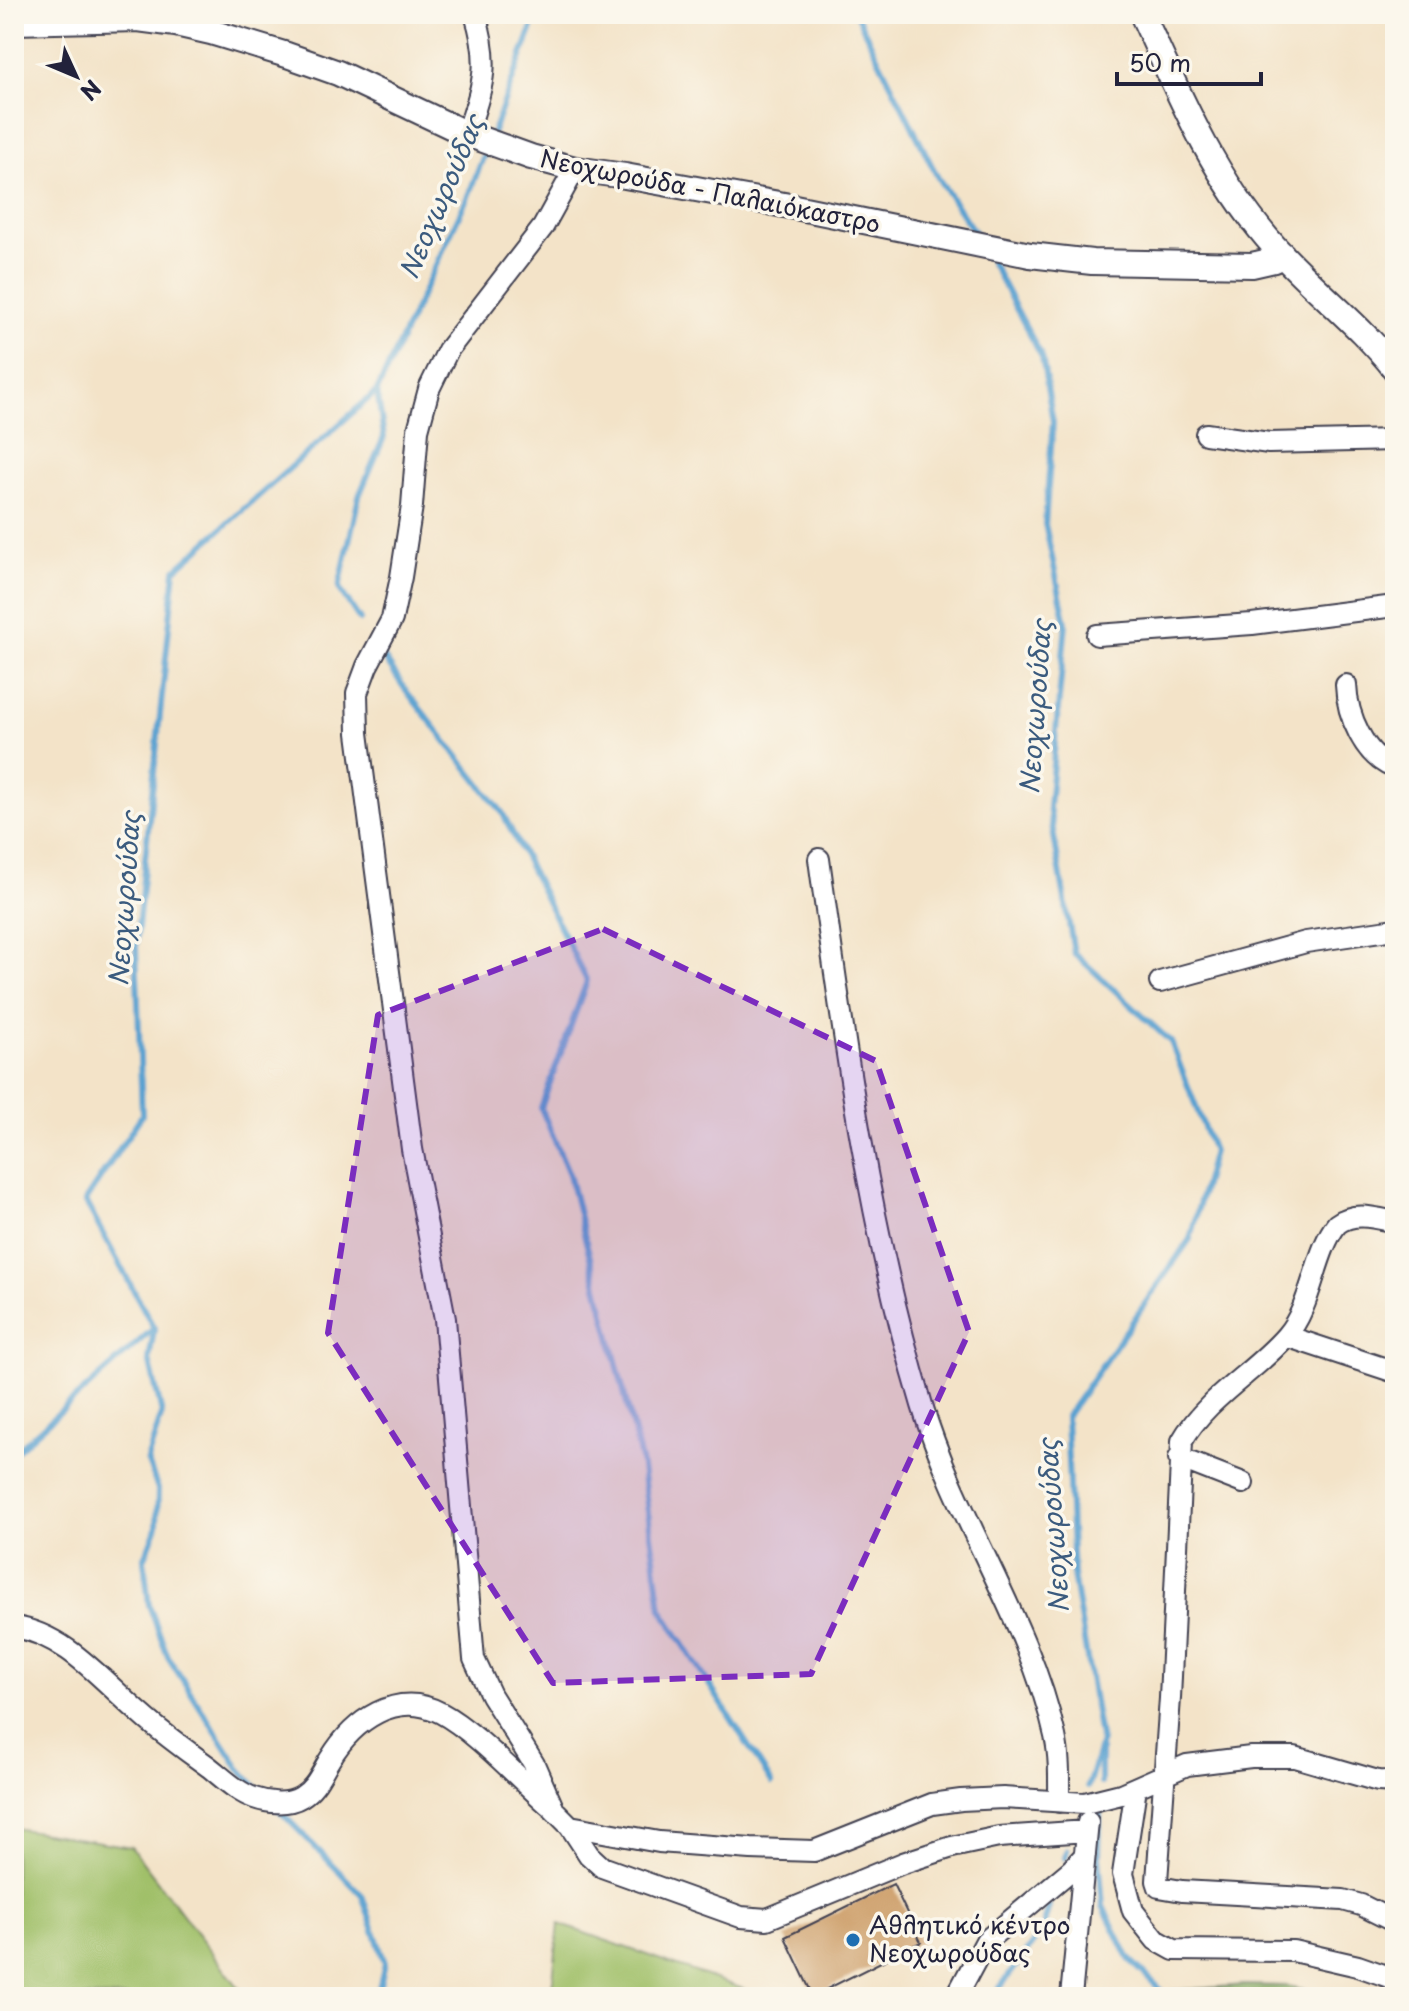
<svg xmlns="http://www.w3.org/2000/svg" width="1409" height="2011" viewBox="0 0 1409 2011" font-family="'Playpen Sans',sans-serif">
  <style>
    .green { fill: #a0c069; stroke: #617152; stroke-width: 2 }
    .forest { fill: #80a65d; stroke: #51644c; stroke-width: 2 }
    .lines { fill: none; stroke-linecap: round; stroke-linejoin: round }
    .stream { stroke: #5aa1d0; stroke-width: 6 }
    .building { fill: #d0a472 }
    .minor-casing { stroke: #413f50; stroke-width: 24 }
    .tertiary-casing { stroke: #413f50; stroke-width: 28 }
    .minor { stroke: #fff; stroke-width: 20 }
    .tertiary { stroke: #fff; stroke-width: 24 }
    .marked { fill: #7b2cbf; fill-opacity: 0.2; stroke: #7b2cbf; stroke-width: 6; stroke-dasharray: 16 10; stroke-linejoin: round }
    .poi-dot { fill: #1f6fb2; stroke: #fbf7ec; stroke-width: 3 }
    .labels { text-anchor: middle; stroke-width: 7; stroke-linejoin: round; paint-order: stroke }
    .street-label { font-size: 24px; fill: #22223b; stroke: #fbf7ec }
    .poi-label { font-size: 24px; fill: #22223b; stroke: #fbf7ec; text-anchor: start }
    .water-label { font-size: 26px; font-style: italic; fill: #3b5b7e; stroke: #fbf7ec }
  </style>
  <rect width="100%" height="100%" fill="#fbf7ec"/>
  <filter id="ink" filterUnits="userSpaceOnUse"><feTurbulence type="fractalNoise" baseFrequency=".0125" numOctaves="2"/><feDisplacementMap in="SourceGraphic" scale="16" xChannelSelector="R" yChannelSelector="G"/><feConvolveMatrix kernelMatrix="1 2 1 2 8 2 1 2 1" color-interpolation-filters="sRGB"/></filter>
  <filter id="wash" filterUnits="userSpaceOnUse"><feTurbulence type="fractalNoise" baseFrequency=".006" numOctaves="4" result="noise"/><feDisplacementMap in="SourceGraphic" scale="32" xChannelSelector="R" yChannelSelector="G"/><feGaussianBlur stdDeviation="1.8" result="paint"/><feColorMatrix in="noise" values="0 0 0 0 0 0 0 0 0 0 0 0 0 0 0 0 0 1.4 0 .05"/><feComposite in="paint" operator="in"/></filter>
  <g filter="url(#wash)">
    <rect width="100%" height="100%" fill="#f3e3c8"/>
    <path class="green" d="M14 1828 131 1847 246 1997H14Z
      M559 1924 766 1997H551Z"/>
    <path class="forest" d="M1245 1985 1288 1986 1344 1997H1142V1993Z"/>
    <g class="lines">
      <path class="stream" d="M856 14 938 178 976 235
        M491 137 532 28 531 14
        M986 252 1042 357 1053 422 1045 524 1066 623 1049 807 1074 953 1171 1042 1213 1151 1190 1239 1066 1417 1073 1574 1101 1743 1088 1786
        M360 620 339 588 359 496 384 437 377 391
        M381 653 407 692 502 812 587 981 541 1108 569 1174 641 1460 661 1609 772 1783
        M154 1330 149 1359 162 1414 147 1460 158 1489 157 1526 144 1560 149 1605 168 1657 239 1768 263 1795
        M14 1453 154 1328 85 1201 142 1115 136 946 175 570 377 391 469 194 487 147
        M1101 1783V1750
        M277 1808 362 1895 385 1963 377 1997
        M1100 1815 1099 1857 1103 1906 1129 1959 1160 1989 1165 1997
        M1065 1858 1067 1850
        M993 1997 1042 1931 1049 1906"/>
    </g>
    <g id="blocks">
      <path class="building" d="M893 1884 921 1942 813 1996 785 1937Z"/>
    </g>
  </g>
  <g filter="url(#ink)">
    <use href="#blocks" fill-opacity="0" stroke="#413f50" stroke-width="2"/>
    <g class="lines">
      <g class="minor-casing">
        <path id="minor" d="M467 134C483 84 491 65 475 14
          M575 169 543 227 448 350 429 389 418 430 412 506 401 577 392 619 367 666 357 693 358 733 412 1149 445 1319 474 1659 491 1695 534 1764 554 1810 570 1826 659 1842 751 1849 814 1851 932 1804 961 1800 1003 1798 1085 1803 1121 1794 1187 1765 1251 1757H1295L1378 1781 1395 1782
          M1206 434 1269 443 1395 440
          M1097 635 1252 624 1395 606
          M1346 685C1347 715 1364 757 1395 768
          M819 859C844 1042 869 1228 922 1405 956 1519 1030 1622 1055 1736 1060 1758 1059 1780 1059 1802
          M1160 982 1306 942 1395 929
          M1395 1222C1376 1218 1354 1211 1337 1224 1314 1253 1313 1305 1286 1336 1254 1373 1207 1397 1182 1441L1170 1698 1157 1881 1159 1887 1182 1891 1343 1900 1361 1905 1395 1922
          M1286 1336 1395 1372
          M1179 1458 1243 1483
          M14 1627C66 1634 103 1682 142 1715 163 1734 186 1750 209 1767 223 1778 237 1792 254 1798 268 1803 288 1805 301 1797 316 1788 321 1773 330 1759 353 1721 396 1689 441 1713 475 1731 520 1780 551 1807
          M1136 1788 1123 1874 1133 1911 1156 1940 1174 1950 1293 1951 1358 1966 1395 1979
          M570 1826 589 1855 602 1867 741 1917 767 1919 903 1863 952 1847 999 1837 1087 1831
          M956 1997 986 1941 1071 1870 1085 1855
          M1071 1997 1088 1822"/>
      </g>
      <g class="tertiary-casing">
        <path id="tertiary" d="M1142 14C1178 92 1211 172 1267 238 1307 285 1357 321 1395 369
          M14 22 138 19 176 24 211 32 287 55 338 73 467 134 531 157 575 169 625 176 795 207 1030 255 1092 262 1252 265 1274 260 1282 254"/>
      </g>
      <use href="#minor" class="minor"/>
      <use href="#tertiary" class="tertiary"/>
    </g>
  </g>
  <path class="marked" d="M603 929 876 1061 969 1332 811 1674 553 1683 328 1333 378 1015Z"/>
  <circle class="poi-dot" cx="853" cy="1940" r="8"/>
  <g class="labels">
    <g class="street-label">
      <text transform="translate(710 192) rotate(11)" y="8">Νεοχωρούδα - Παλαιόκαστρο</text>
    </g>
    <g class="poi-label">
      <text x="869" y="1934">Αθλητικό κέντρο<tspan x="869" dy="28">Νεοχωρούδας</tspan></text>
    </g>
    <g class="water-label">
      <text transform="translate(442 197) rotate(-67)" y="9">Νεοχωρούδας</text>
      <text transform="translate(1036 707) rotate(-86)" y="9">Νεοχωρούδας</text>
      <text transform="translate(125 899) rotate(-86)" y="9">Νεοχωρούδας</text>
      <text transform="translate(1054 1526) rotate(-94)" y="9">Νεοχωρούδας</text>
    </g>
  </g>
  <rect width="1409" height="2011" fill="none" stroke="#fbf7ec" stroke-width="48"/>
  <g transform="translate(76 76) rotate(134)" stroke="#fbf7ec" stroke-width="6" paint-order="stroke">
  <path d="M0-6L14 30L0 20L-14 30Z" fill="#22223b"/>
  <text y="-12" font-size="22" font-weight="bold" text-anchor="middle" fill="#22223b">N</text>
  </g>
  <path d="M1117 72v12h144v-12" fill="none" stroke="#22223b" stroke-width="4"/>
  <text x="1129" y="72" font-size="24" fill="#22223b" stroke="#fbf7ec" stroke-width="6" paint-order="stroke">50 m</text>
</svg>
